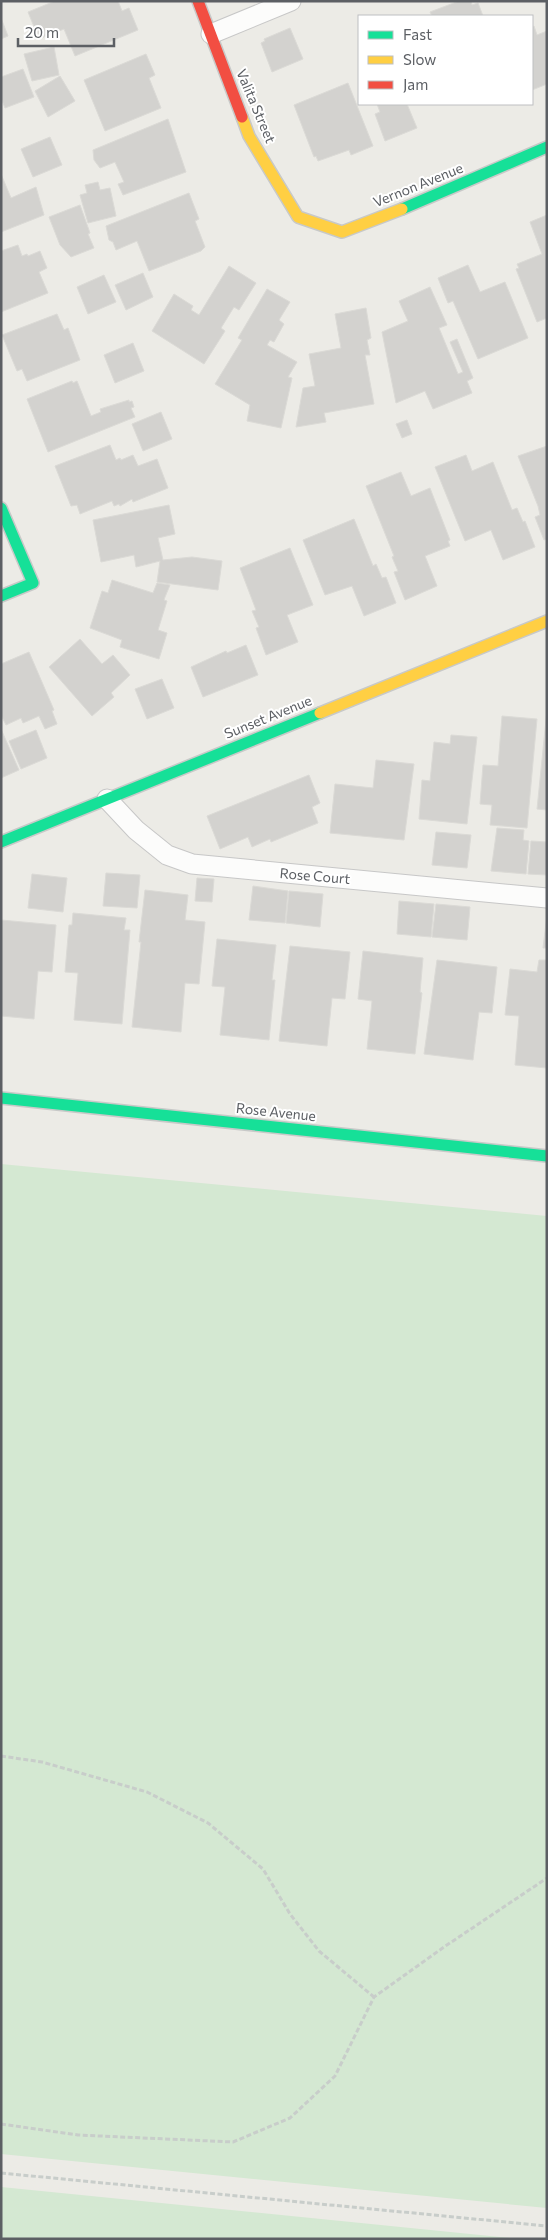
<svg xmlns="http://www.w3.org/2000/svg" width="548" height="2240" viewBox="0 0 548 2240" font-family="Commissioner,sans-serif">
  <style>
    .green { fill: #d4e8d2 }
    .building { fill: #d3d2cf; stroke: #dbdad6 }
    .lines { fill: none; stroke-linecap: round; stroke-linejoin: round }
    .lane-casing { stroke: #c7c7c7; stroke-width: 21 }
    .fast-casing { stroke: #c8c9c8; stroke-width: 14 }
    .slow-casing { stroke: #c8c9c8; stroke-width: 14 }
    .jam-casing { stroke: #c8c9c8; stroke-width: 14 }
    .path { stroke: #c8cdca; stroke-width: 3; stroke-dasharray: 5 2.5; stroke-linecap: butt }
    .lane { stroke: #fcfcfb; stroke-width: 19 }
    .fast { stroke: #16e098; stroke-width: 11 }
    .slow { stroke: #ffcf43; stroke-width: 11 }
    .jam { stroke: #f24e42; stroke-width: 11 }
    .labels { text-anchor: middle; stroke-width: 4; stroke-linejoin: round; paint-order: stroke }
    .street-label { font-size: 14px; fill: #5c5f64; stroke: #fff }
  </style>
  <rect width="100%" height="100%" fill="#ecebe6"/>
  <path class="green" d="M1 1164 547 1216V2208L1 2154Z
    M1 2187 521 2239H1Z"/>
  <path class="building" d="M55 1H118L122 11 129 8 138 30 75 56 64 29 39 39 28 12Z
    M459 1H471L472 5 478 3 483 16H432L430 12Z
    M1 18 8 36 1 39Z
    M534 26 537 35 547 31V84L532 90V27Z
    M290 28 303 59 272 72 261 43 265 41 264 39Z
    M54 47 59 75 32 81 24 54Z
    M146 54 155 75 149 78 161 108 105 131 84 80Z
    M23 69 34 97 5 108 1 98V77Z
    M60 76 75 101 48 117 35 91Z
    M348 83 373 146 351 155 349 150 318 161 316 156 314 157 294 105Z
    M377 104H407L417 128 385 141 375 114 380 112Z
    M168 119 186 172 123 195 118 184 124 182 115 162 100 168 94 160 93 150Z
    M50 137 62 165 33 177 21 149Z
    M1 174 11 198 36 187 44 215 1 232Z
    M98 182 100 190 110 188 116 216 88 223 80 195 87 193 85 185Z
    M189 193 199 219 195 221 205 247 201 251 149 271 137 241 116 250 113 242 109 240 106 226Z
    M80 205 90 233 88 234 94 248 71 257 60 245 49 217Z
    M547 215V318L537 322 516 269 519 268 517 264 542 254 530 222Z
    M18 245 22 256 27 254 28 256 40 251 47 268 39 272 48 293 1 312V251Z
    M468 265 480 292 505 282 528 338 478 359 453 301 448 303 438 278Z
    M229 266 256 283 239 310 234 307 221 328 225 331 204 364 152 331 174 294 193 306 191 310 199 315Z
    M143 273 153 297 126 310 115 285Z
    M104 275 116 302 88 314 77 287Z
    M430 287 447 325 439 328 458 374 463 372 450 342 457 339 473 378 467 381 472 393 433 409 425 391 396 403 382 332 408 321 399 301Z
    M267 289 290 302 279 320 284 324 274 342 270 340 267 345 297 362 288 377 292 378 281 428 247 421 250 405 215 384 242 340 238 338Z
    M366 308 371 338 367 340 370 355H365L374 404 324 413 326 422 296 427 303 388 315 386 309 354 341 348 335 314Z
    M57 314 64 330 68 328 80 360 27 381 22 369 17 371 2 335Z
    M133 343 144 371 115 383 104 355Z
    M72 381 73 383 77 381 91 416 101 412 100 409 129 400V402L132 401 134 407 131 408 135 417 48 452 27 399Z
    M161 412 172 439 143 451 132 424Z
    M407 420 412 434 402 438 396 424Z
    M110 445 116 460 120 458 121 460 133 455 138 466 157 459 168 488 133 502 132 499 120 506 119 504 114 506 112 501 80 514 77 505 71 506 55 466Z
    M547 446V539L544 540 535 517 540 515 538 506 518 456Z
    M466 455 472 471 493 462 512 510 517 508 523 522 525 521 535 547 503 560 491 530 465 541 435 467Z
    M401 472 411 496 430 488 450 540 448 541 450 546 425 556 437 586 405 600 394 572 398 571 392 557 394 556 366 486Z
    M169 505 175 534 158 538 163 560 192 557 222 561 218 590 157 582 160 561 136 567 134 555 101 562 93 520Z
    M354 519 373 566 376 564 382 578 386 577 396 603 364 616 352 586 325 595 303 540Z
    M290 548 313 605 287 615 298 642 266 655 256 628 259 627 252 611 256 610 240 568Z
    M112 580 153 593 157 583 170 585 165 597 164 600 167 601 158 630 167 633 159 659 120 647 122 640 90 628 102 591 108 593Z
    M80 639 102 664 113 655 130 675 111 693 114 697 92 716 49 667Z
    M246 645 258 675 203 697 191 667 226 651 227 653Z
    M29 652 54 710 52 711 57 724 45 729 39 716 23 723 21 718 6 725 1 715V664Z
    M162 679 174 708 147 719 135 689Z
    M547 710V810L537 809Z
    M502 716 537 719 527 828 490 825 492 805 480 804 483 765 498 766Z
    M1 729 19 770 1 778Z
    M36 730 47 758 21 769 9 741Z
    M451 735 477 737 467 824 419 819 422 780 430 781 434 742 450 744Z
    M376 760 414 764 404 840 330 833 335 784 373 788Z
    M309 775 320 803 312 807 318 823 271 842 270 839 252 847 248 837 220 849 207 816Z
    M497 828 524 830 523 840 529 841 526 874 491 871Z
    M436 832 471 835 467 868 432 865Z
    M531 841 547 842V875L528 874Z
    M106 873 140 875 137 908 103 906Z
    M32 874 67 878 63 912 28 908Z
    M197 878 214 879 212 902 195 901Z
    M253 886 288 891 285 923 249 920Z
    M145 890 188 895 185 920 205 922 199 984 185 983 181 1032 132 1027 141 942H139Z
    M289 891 323 894 320 927 286 923Z
    M399 901 434 904 431 937 397 934Z
    M436 904 470 907 467 940 432 937Z
    M73 913 126 918 124 930H130L122 1024 74 1020 78 973 65 972 69 925H72Z
    M547 915V948H543Z
    M1 920 56 925 52 972 38 971 34 1019 1 1016Z
    M217 939 276 945 272 980H275L269 1040 220 1035 225 987 212 986Z
    M290 946 350 952 345 999 332 998 327 1046 279 1041Z
    M363 951 423 958 420 992 422 993 415 1054 367 1049 372 1001 358 999Z
    M437 960 497 967 492 1013 479 1012 473 1060 424 1054Z
    M539 960H547V1068L515 1065 519 1016 505 1015 510 969 537 972Z"/>
  <g class="lines">
    <g class="lane-casing">
      <path id="lane" d="M211 34 291 1
        M107 799 136 830 167 855 192 864 547 898"/>
    </g>
    <g class="fast-casing">
      <path id="fast" d="M402 209 547 147
        M1 508 33 583 1 596
        M1 842 320 713
        M1 1098 547 1156"/>
    </g>
    <g class="slow-casing">
      <path id="slow" d="M242 117 249 136 298 217 342 232 402 209
        M320 713 547 621"/>
    </g>
    <g class="jam-casing">
      <path id="jam" d="M198 1 242 117"/>
    </g>
    <path class="path" d="M1 1756 42 1762 147 1792 208 1823 263 1869 290 1914 319 1951 374 1997
      M1 2124 78 2135 233 2142 290 2118 335 2076 374 1997 444 1947 547 1878
      M1 2173 547 2226"/>
    <use href="#lane" class="lane"/>
    <use href="#fast" class="fast"/>
    <use href="#slow" class="slow"/>
    <use href="#jam" class="jam"/>
  </g>
  <g class="labels">
    <g class="street-label">
      <text transform="translate(256 106) rotate(67)" y="5">Valita Street</text>
      <text transform="translate(418 185) rotate(-22)" y="5">Vernon Avenue</text>
      <text transform="translate(268 717) rotate(-22)" y="5">Sunset Avenue</text>
      <text transform="translate(315 876) rotate(5)" y="5">Rose Court</text>
      <text transform="translate(276 1112) rotate(6)" y="5">Rose Avenue</text>
    </g>
  </g>
  <rect width="548" height="2240" fill="none" stroke="#5c5f64" stroke-width="5"/>
  <rect x="358" y="15" width="175" height="90" fill="#ffffff" stroke="#bebfc1"/>
  <rect x="368" y="31" width="25" height="8" fill="#16e098" stroke="#bebfc1"/>
  <text x="403" y="40" font-size="15" fill="#5c5f64">Fast</text>
  <rect x="368" y="56" width="25" height="8" fill="#ffcf43" stroke="#bebfc1"/>
  <text x="403" y="65" font-size="15" fill="#5c5f64">Slow</text>
  <rect x="368" y="81" width="25" height="8" fill="#f24e42" stroke="#bebfc1"/>
  <text x="403" y="90" font-size="15" fill="#5c5f64">Jam</text>
  <path d="M18 38v8h96v-8" fill="none" stroke="#5c5f64" stroke-width="2.5"/>
  <text x="25" y="38" font-size="15" fill="#5c5f64" stroke="#ffffff" stroke-width="4" paint-order="stroke">20 m</text>
</svg>
